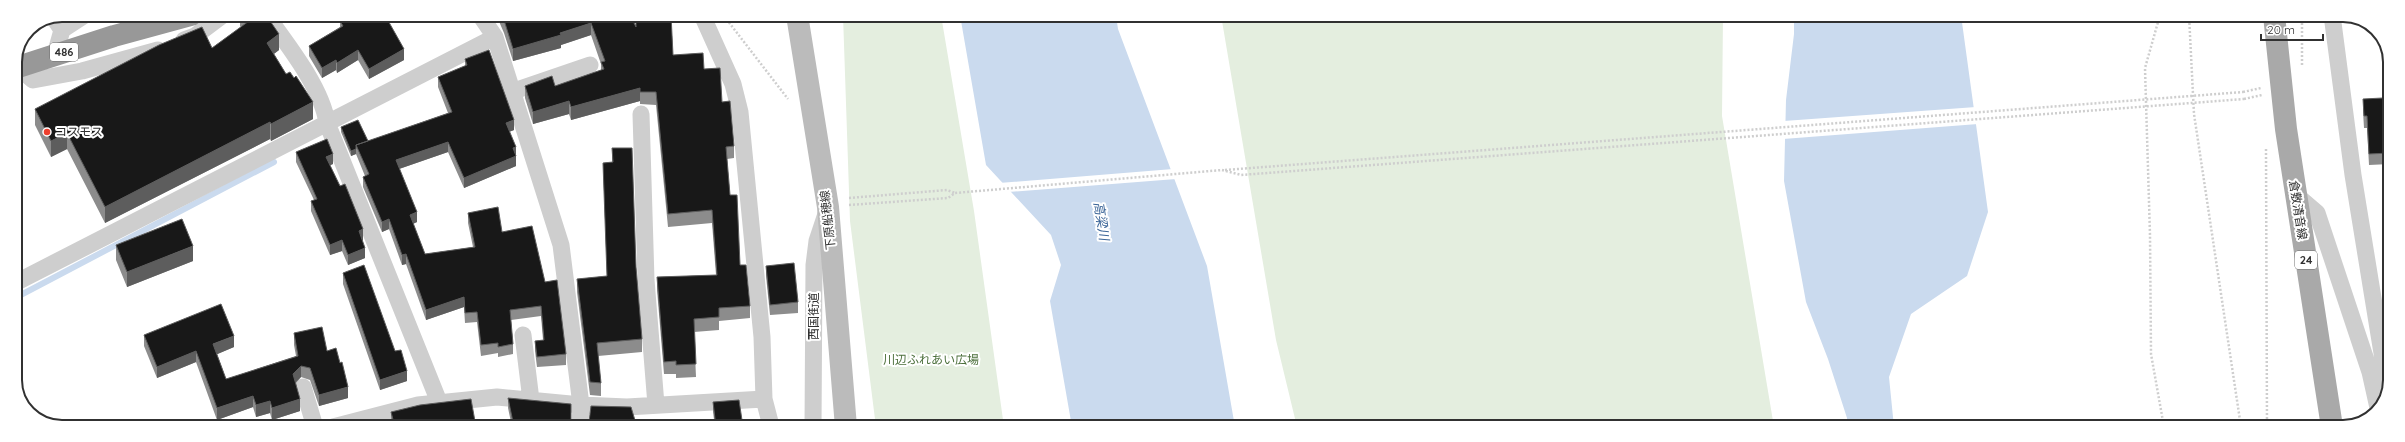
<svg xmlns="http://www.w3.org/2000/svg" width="2405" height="442" viewBox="0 0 2405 442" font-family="Quicksand,'Noto Sans JP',sans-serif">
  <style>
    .green { fill: #e4eedf }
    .water { fill: #cadaee }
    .pier { fill: #fff }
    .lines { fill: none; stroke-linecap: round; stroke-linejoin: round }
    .stream { stroke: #cadaee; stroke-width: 6 }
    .path { stroke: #cecece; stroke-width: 2.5; stroke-dasharray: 2 2; stroke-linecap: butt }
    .street { stroke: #cecece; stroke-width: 17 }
    .secondary { stroke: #bbb; stroke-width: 22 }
    .primary { stroke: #a9a9a9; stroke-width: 22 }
    .highway { stroke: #989898; stroke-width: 22 }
    .path-bridge { stroke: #cecece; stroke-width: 2.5; stroke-dasharray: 2 2; stroke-linecap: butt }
    .wall { fill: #8c8c8c }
    .shaded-wall { fill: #5d5d5d }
    .building { fill: #181818; stroke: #5d5d5d }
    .poi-dot { fill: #ed3f2e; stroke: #fff; stroke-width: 1.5 }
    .labels { text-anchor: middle; stroke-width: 4; stroke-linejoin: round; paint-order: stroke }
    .shield { fill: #fff; stroke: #6f6f6f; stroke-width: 1 }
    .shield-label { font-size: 11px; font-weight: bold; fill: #313131 }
    .poi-label { font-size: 12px; fill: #313131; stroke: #fff; text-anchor: start }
    .street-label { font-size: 12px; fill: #313131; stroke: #fff }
    .park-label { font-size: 12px; fill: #4b6f3b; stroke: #fff }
    .water-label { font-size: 13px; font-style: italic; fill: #3a6497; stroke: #fff }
    .rim { fill: none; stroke: #313131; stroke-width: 2 }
  </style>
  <rect width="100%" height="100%" fill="#fff"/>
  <path class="green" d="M843 15H941L974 211 1004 427H876L850 221Z
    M1221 15H1723L1722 116 1774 427H1297L1276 340Z"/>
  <path class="water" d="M960 15H1116L1118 29 1207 266 1235 427H1072L1050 301 1061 265 1051 235 986 165Z
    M1794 15H1961L1988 212 1967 276 1911 314 1889 377 1894 427H1847V418L1828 359 1806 302 1784 181 1786 100 1794 34Z"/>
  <path class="pier" d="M1976 107 1978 124 1783 139 1784 121Z
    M1173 169 1176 179 1008 192 999 183Z"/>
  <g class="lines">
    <path class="stream" d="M15 298 274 162"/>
    <path class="path" d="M2160 15 2145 68 2150 235 2151 354 2164 427
      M2189 15 2194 114 2241 427
      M2302 15V65
      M724 16 788 99
      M2243 92 2261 88
      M2244 99 2262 95
      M2266 149 2267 427
      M849 198 947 190 955 193
      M849 205 948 198 955 193 1222 170"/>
    <path class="street" d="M266 15C287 44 322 88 327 123L439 402
      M480 15 495 37 561 245 581 405 580 427
      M702 15 733 84 740 112 762 337 764 399 770 422 773 427
      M2332 15 2353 175 2388 390
      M54 18 62 30 55 55
      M62 30 85 15
      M184 40 195 36 223 15
      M18 67 33 80 82 71 158 50
      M511 92 590 65
      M641 114 646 280 656 405
      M2296 195 2317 213 2370 372 2378 408
      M15 283 495 37
      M523 335 531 400
      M303 387 315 427
      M333 427 418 405 497 397 581 405 627 407 764 399
      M813 427 814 265 817 241 827 211"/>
    <path class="secondary" d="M797 15 828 207 846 427"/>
    <path class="primary" d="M2274 15 2286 129 2332 427"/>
    <path class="highway" d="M15 68 114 36 191 15"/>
    <path class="path-bridge" d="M1222 170 1241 175 2244 99
      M1225 170 2243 92"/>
  </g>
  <path class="wall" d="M240 15H266L279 50 274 54 313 119 271 141 270 139 105 223 67 149 51 157 35 125V109L212 48 241 27 240 26Z
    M494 15H630L636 25 635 15H671L673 55 704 69 722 102 734 146V158L727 159 730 195 740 265 750 306V318L719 321V330L694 332 696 377 676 378V374H664L657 290V277L716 275 712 223 668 227 656 105 640 104V101L571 120 569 114 533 124 525 98V86H555L601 70V64L591 35 561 45V48L513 61 504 33 498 19 494 18Z
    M340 21H388L404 60 369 79 358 60 337 73 336 70 322 78 309 56V46L340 27Z
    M465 59 514 130 509 132 516 147V166L464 188 448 152 399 169 417 222 413 224 425 254 473 247 468 223V213L502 232 545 282 566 354V365L537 367 535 351V341L543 340 541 316 511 320 513 344V354L498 357V353L481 356 477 322 465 323 464 307 426 320 406 264 402 265 389 229 382 232 363 187V177L365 176 356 154 351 156 341 132V127L368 141 448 113 438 87V77L465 66Z
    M2363 99 2385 121H2390V164L2369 165 2367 128H2364L2363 111Z
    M612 148 636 267 642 339V352L598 356 601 383V396L590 395 577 292V279L607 276 603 163 612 162Z
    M296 152 333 164 330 165 363 240H362L365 258 348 265 342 251 330 255 311 211V201L314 200 296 162Z
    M116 245 193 261 127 287 116 260Z
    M766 266 798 302V313L770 315 766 276Z
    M343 273 395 351 407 381 380 390 343 284Z
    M294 333 327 351 348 398 319 406 310 380 301 377 296 383 300 411 272 420 270 413 256 417 253 407 217 420 196 362 157 378 144 346V335L234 347 217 354 226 379 296 356 294 345Z
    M508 398 571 422 578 427H512L508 408Z
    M713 402 743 427H715L713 412Z
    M391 412 476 427H392L391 422Z"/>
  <path class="shaded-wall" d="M591 23V35L561 45V48L513 61V49Z
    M279 34V50L267 59V43Z
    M404 49V60L369 79V69Z
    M358 50V60L337 73V63Z
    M336 60V70L322 78V68Z
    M640 88V101L571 120V107Z
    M569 101V114L533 124V112Z
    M313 102V119L271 141V124Z
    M514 120V130L506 133V123Z
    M270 122V139L105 223V207Z
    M67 133V149L51 157V141Z
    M448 142V152L396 170V160Z
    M516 147V166L464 188V178Z
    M356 149V154L351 156V151Z
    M333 154V164L326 167V157Z
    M417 212V222L410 225V215Z
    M389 219V229L382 232V222Z
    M363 229V240L359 241V231Z
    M342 240V251L330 255V245Z
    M193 246V261L127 287V272Z
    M365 248V258L348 265V255Z
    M406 254V264L402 265V255Z
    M464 297V307L426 320V310Z
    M234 336V347L213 356V344Z
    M196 351V362L157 378V367Z
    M301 366V377L293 385V374Z
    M407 371V381L380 390V380Z
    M348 387V398L319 406V395Z
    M253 396V407L217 420V408Z
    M300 399V411L272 420V408Z
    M270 401V413L256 417V405Z"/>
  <path class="building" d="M245 15H266L279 34 267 43 286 74 290 72 294 78 296 76 313 102 271 124 270 122 105 207 67 133 51 141 35 109 159 45 202 27 212 48 249 21Z
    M349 15H388L386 17 404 49 369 69 358 50 337 63 336 60 322 68 309 46 343 26 340 21Z
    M502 15H630L636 27V15H671L673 55 703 53 704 69 720 68 722 102 730 101 734 146 726 147 730 195H737L740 265H746L750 306 719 308V317L694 319 696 364 676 365V361L664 362 657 277 717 275 712 210 668 214 656 92H640V88L571 107 569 101 533 112 525 86 552 76 555 86 604 69 601 62 605 61 591 23 560 33 561 35 513 49 504 20Z
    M489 50 514 120 506 123 516 147 513 148 516 156 464 178 448 142 396 160 417 212 410 215 425 254 475 247 468 213 498 207 502 232 532 226 545 282 557 280 566 354 537 357 535 341 544 340 541 306 510 310 513 344 498 347V343L481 345 477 312 465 313 464 297 426 310 406 254 402 255 389 219 382 222 363 177 369 174 356 145 452 112 438 77 467 65 465 59Z
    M2383 98 2385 121H2390V153L2369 154 2367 116H2364L2363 99Z
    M358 120 368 141 356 145V149L351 151 341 127Z
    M327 139 333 154 326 157 340 186 345 184 363 229 359 231 365 248 348 255 342 240 330 245 311 201 317 199 296 152Z
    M612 148H632L636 267 642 339 597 343 601 383 590 382 577 279 607 276 603 163 613 162Z
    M182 219 193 246 127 272 116 245Z
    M794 263 798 302 770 305 766 266Z
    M364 265 395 351 401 350 407 371 380 380 343 273Z
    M221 304 234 336 213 344 226 379 298 356 294 333 322 327 327 351 336 348 340 363 342 362 348 387 319 395 310 368 301 366 293 374 300 399 272 408 270 401 256 405 253 396 217 408 196 351 157 367 144 335Z
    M508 398 571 404V422L578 427H514Z
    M471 399 476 427H459V426L455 427H395L391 412 420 405Z
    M739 400 743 427H716L713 402Z
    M591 406 631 407 637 427H580L589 422Z"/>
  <circle class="poi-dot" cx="47" cy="132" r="4"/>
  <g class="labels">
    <g class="shield">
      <rect x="50" y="43" width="28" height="18" rx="3"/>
      <rect x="2295" y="251" width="22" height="18" rx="3"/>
    </g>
    <g class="shield-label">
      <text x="64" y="56">486</text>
      <text x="2306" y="264">24</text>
    </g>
    <g class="poi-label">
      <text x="55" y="136">コスモス</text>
    </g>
    <g class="street-label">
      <text transform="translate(2298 210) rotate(81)" y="4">倉敷清音線</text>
      <text transform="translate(828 220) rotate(-96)" y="4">下原船穂線</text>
      <text transform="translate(814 316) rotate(-90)" y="4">西国街道</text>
    </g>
    <g class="park-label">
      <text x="931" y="364">川辺ふれあい広場</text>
    </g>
    <g class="water-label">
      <text transform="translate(1102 221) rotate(81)" y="5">高梁川</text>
    </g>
  </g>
  <path d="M0 0H2405V442H0ZM62 22H2343A40 40 0 0 1 2383 62V380A40 40 0 0 1 2343 420H62A40 40 0 0 1 22 380V62A40 40 0 0 1 62 22Z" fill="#fff" fill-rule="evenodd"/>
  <path class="rim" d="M62 22H2343A40 40 0 0 1 2383 62V380A40 40 0 0 1 2343 420H62A40 40 0 0 1 22 380V62A40 40 0 0 1 62 22Z"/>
  <path d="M2261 34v6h62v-6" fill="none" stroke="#313131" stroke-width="2"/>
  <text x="2267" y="34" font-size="12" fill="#313131" stroke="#ffffff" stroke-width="3" paint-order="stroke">20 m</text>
</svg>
